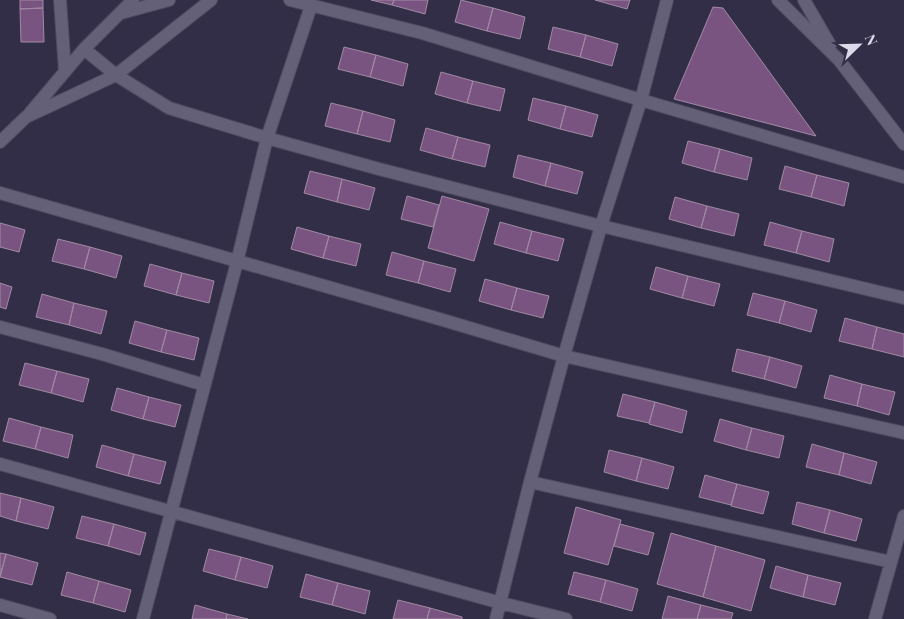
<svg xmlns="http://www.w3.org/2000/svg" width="904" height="619" viewBox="0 0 904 619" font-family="'Playfair Display',serif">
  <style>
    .building { fill: #7a5481; stroke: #a08aa3 }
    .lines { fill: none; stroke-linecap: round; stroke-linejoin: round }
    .minor-casing { stroke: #4e4a61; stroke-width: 14 }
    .minor { stroke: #646077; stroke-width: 12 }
  </style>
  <rect width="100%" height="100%" fill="#332e47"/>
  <path class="building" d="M20 0H43V8L20 9Z
    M371 0H394L392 5Z
    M394 0H428L425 14 392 5Z
    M461 0 493 8 487 31 455 22Z
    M595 0H630L627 9Z
    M713 7 723 8 816 136 674 99Z
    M43 8 44 42H21L20 9Z
    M493 8 525 17 520 39 487 31Z
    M553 27 586 35 580 57 548 49Z
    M586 35 618 44 612 66 580 57Z
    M344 47 376 55 370 77 338 69Z
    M376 55 408 64 403 86 370 77Z
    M441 72 473 81 467 103 435 94Z
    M473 81 505 89 500 111 467 103Z
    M533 98 566 106 560 129 528 120Z
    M331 103 363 111 357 134 325 126Z
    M566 106 598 115 592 137 560 129Z
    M363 111 395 120 390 142 357 134Z
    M426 128 458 137 452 159 420 150Z
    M458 137 490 145 485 167 452 159Z
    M688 141 720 149 714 172 682 163Z
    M720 149 752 158 747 180 714 172Z
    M518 155 551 163 545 186 513 177Z
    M551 163 583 172 577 194 545 186Z
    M785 166 817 175 811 197 779 189Z
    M310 171 342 179 337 202 304 193Z
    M817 175 849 183 844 206 811 197Z
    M342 179 375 188 369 210 337 202Z
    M407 196 439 205 433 227 401 219Z
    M442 196 489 209 474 261 428 248Z
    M675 197 707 206 701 228 669 219Z
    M707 206 739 214 734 236 701 228Z
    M500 222 532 231 526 253 494 244Z
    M770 222 802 231 796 253 764 245Z
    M0 223 25 230 19 252 0 247Z
    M297 227 329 236 323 258 291 249Z
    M532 231 564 239 558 261 526 253Z
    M802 231 834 239 829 262 796 253Z
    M329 236 361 244 356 266 323 258Z
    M58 239 90 247 84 269 52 261Z
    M90 247 122 256 116 278 84 269Z
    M392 252 424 261 418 283 386 275Z
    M424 261 456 269 450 292 418 283Z
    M150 264 182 273 176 295 144 286Z
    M656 267 688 276 682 298 650 289Z
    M182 273 214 281 209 303 176 295Z
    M688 276 720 284 714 306 682 298Z
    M485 279 517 288 511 310 479 301Z
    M0 283 12 287 6 309 0 307Z
    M517 288 549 296 543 318 511 310Z
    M753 293 785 301 779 323 747 315Z
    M42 294 74 303 69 325 36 317Z
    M785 301 817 310 811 332 779 323Z
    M74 303 107 311 101 334 69 325Z
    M845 318 877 327 872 349 839 341Z
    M135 321 167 330 161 352 129 343Z
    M877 327 904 334V357L872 349Z
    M167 330 199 338 194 360 161 352Z
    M737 349 770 357 764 379 732 371Z
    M770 357 802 366 796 388 764 379Z
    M25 363 57 371 51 393 19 385Z
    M57 371 89 379 83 402 51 393Z
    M830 375 862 384 857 406 824 398Z
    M862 384 895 392 889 415 857 406Z
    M117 388 149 397 143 419 111 410Z
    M623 394 655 402 649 423 617 416Z
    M149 397 181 405 175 427 143 419Z
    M655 402 687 411 682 433 649 424Z
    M9 418 41 427 35 449 3 441Z
    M720 419 752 428 746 450 714 441Z
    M41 427 73 435 68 458 35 449Z
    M752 428 784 436 779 458 746 450Z
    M812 444 844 453 839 475 806 467Z
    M102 445 134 454 128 476 96 467Z
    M609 450 642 458 636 481 604 472Z
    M844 453 877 462 871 484 839 475Z
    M134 454 166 462 160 484 128 476Z
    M642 458 674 467 668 489 636 481Z
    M705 475 737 484 731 505 699 497Z
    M737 484 769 492 763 514 731 506Z
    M0 493 21 498 16 521 0 516Z
    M21 498 54 507 48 529 16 521Z
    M797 502 830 510 824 533 792 524Z
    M576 507 621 520 608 565 564 553Z
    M830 510 862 519 856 541 824 533Z
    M82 516 114 524 108 546 76 538Z
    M114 524 146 533 140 555 108 546Z
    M620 524 654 533 648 555 614 546Z
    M671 533 716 546 703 597 657 584Z
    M716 546 765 560 751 611 703 597Z
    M209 549 241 557 235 580 203 571Z
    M0 553 6 554 0 577Z
    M6 554 38 563 32 585 0 577Z
    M241 557 273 566 267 588 235 580Z
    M776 566 808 575 803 597 770 588Z
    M67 572 99 581 93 603 61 595Z
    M574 572 606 580 600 602 568 594Z
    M306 574 338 583 332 605 300 597Z
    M808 575 841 583 835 605 803 597Z
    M606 580 638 589 632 611 600 602Z
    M99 581 131 590 125 612 93 603Z
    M338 583 370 591 365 614 332 605Z
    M668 596 701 605 697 619H662Z
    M398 600 430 608 427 619H393Z
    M195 605 227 614 226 619H192Z
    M701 605 733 613 731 619H697Z
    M430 608 462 617V619H427Z
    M227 614 248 619H226Z"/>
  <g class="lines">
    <g class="minor-casing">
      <path id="minor" d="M60 0 65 71
        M290 0 422 33 641 100 904 177
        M778 0 839 60 904 144
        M804 0 830 45
        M121 13 169 0
        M84 49 116 75 169 108 267 138 379 169 601 226 904 298
        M30 113 84 49 133 0
        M0 142 26 117 116 75 211 0
        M0 193 443 320 564 356 904 433
        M0 327 102 354 204 385
        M0 464 501 603 566 619
        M530 482 891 562
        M0 605 50 619
        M143 619 237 262 267 138 311 6
        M496 619 530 482 564 356 601 226 641 100 667 0
        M875 619 904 516"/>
    </g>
    <use href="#minor" class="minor"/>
  </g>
  <g transform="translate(859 45) rotate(67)" stroke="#332e47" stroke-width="4" paint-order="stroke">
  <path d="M0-4L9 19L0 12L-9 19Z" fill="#dddbeb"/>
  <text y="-8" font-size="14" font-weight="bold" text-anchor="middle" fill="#dddbeb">N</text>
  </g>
</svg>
